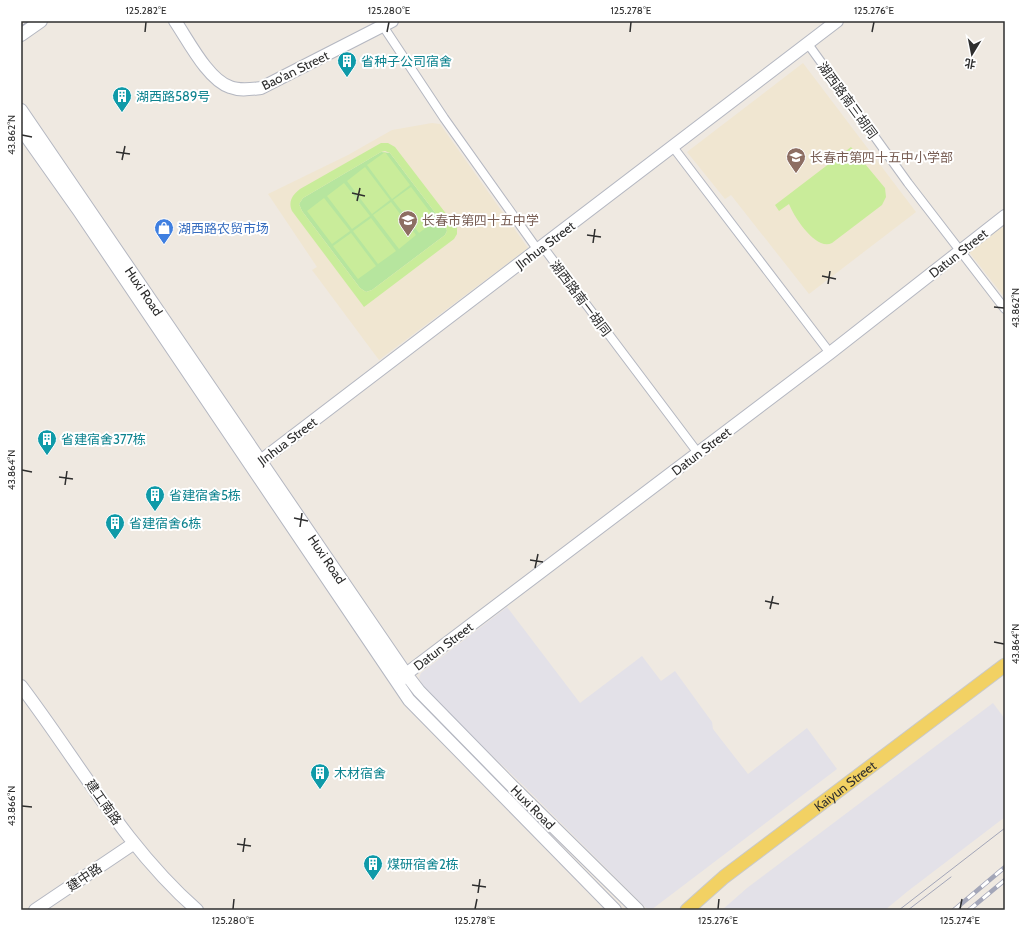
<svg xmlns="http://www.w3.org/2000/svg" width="1026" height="931" viewBox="0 0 1026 931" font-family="Cabin,'Noto Sans SC',sans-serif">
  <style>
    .industrial { fill: #e3e1e8 }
    .education { fill: #f0e6d1 }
    .green { fill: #b6e59e }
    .pitch { fill: #c9ec9a; fill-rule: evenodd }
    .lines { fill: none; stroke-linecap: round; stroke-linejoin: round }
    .street-casing { stroke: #b4b7c1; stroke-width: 10 }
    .secondary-casing { stroke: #b4b7c1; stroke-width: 14 }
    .primary-casing { stroke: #c9c9c9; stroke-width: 15 }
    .street { stroke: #fff; stroke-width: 8 }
    .secondary { stroke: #fff; stroke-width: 12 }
    .primary { stroke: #f2d163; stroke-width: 13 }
    .tram { stroke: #a3a6b8; stroke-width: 1 }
    .rail-casing { stroke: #a3a6b8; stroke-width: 4.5 }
    .rail { stroke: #fff; stroke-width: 3; stroke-dasharray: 9; stroke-linecap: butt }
    .ticks { fill: none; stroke: #2e2e2e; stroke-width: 1.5 }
    .labels { text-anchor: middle; stroke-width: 4; stroke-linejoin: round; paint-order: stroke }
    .culture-label { font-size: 13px; fill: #0d838f; stroke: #fff; text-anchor: start }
    .street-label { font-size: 13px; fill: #2e2e2e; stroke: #fff }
    .education-label { font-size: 13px; fill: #785e54; stroke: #fff; text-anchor: start }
    .shop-label { font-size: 13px; fill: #366cbe; stroke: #fff; text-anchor: start }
    .neatline { fill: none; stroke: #2e2e2e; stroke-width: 1.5 }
    .ticks-label { font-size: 10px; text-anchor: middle; fill: #2e2e2e }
  </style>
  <rect width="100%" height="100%" fill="#efe9e1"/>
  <path class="industrial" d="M507 607 580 703 642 656 661 681 675 671 712 722 713 729 748 774 807 728 837 769 651 910H648L523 785 480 744 423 686 419 678 421 673Z
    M993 703 1005 719V817L908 891 885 910H722L747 888Z"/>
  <path class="education" d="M803 63 916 212 809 294 731 195 725 199 687 152Z
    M432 123 440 124 528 248 379 360 312 270 317 267 268 194 348 155 392 130Z
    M1005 223V298L969 252Z"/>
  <path class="green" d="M381 152 390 153 446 227 447 231 445 235 372 290 366 292 360 288 302 211 299 204 303 198Z"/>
  <path class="pitch" d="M381 143H388L395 147 457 228V234L454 239 364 307 292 211C288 202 292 195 300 189ZM385 151 390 153 446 227 447 231 445 235 372 290 366 292 360 288 302 211 299 204 303 198 381 152Z
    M851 147 885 188 886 197 882 205 832 243C816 251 794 217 789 204L779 211 775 205Z
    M385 152 410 185 392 199 367 165Z
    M365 167 390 200 372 214 347 181Z
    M344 183 370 216 352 229 327 196Z
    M411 187 436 220 419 233 393 200Z
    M324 198 350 231 332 244 307 211Z
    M391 202 416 235 399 249 373 215Z
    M371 218 396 251 378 264 353 231Z
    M351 233 376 266 358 279 333 246Z"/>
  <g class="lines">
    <g class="street-casing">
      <path id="street" d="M383 26 444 118 535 246 546 251 698 453
        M808 44 908 183 1005 309
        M673 147 830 353"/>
    </g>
    <g class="secondary-casing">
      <path id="secondary" d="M175 21C188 40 208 80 230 87 240 91 251 89 261 88L392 21
        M21 35 41 21
        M21 110 406 674 419 691 513 787 638 910
        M21 129 79 211 409 700 615 910
        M254 466 837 21
        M400 681 406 674 830 353 1005 216
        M21 686C78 761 125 847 197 910
        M35 910 133 844"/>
    </g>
    <g class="primary-casing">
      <g id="primary">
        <path id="s1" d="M687 910 724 877 1005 665"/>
      </g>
    </g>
    <use href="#street" class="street"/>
    <use href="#secondary" class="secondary"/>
    <use href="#primary" class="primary"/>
    <path class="tram" d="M21 26 29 21
      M899 910 1005 828
      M908 910 951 877"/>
    <g class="rail-casing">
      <path id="rail" d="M954 910 1005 867
        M969 910 1005 880"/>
    </g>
    <use href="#rail" class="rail"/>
  </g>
  <path class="ticks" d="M145 32 146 22M387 32 389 22M630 32 631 22M872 32 874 22M22 135 32 137M116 152 130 154M122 160 125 146M352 193 365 196M357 201 360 188M587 235 601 237M593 243 595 229M822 276 836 279M828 284 830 271M994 307 1004 308M22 470 32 472M59 477 73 479M65 485 67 471M294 518 308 521M300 527 302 513M530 560 543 562M535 568 538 554M765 601 779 604M770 609 773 596M994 642 1004 644M22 806 32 807M237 844 251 846M243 852 245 838M472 885 486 887M478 893 480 879M233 909 234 899M475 909 477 899M718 909 719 899M960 909 962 899"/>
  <defs>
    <g id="building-pin" transform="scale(1)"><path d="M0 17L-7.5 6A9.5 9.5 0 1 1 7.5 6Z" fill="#0f9aa8" stroke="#fff"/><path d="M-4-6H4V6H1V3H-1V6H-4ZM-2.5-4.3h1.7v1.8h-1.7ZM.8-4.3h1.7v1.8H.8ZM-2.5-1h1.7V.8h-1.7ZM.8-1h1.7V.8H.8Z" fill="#fff"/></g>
    <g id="school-pin" transform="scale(1)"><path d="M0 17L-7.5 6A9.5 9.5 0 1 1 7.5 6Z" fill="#8d6e63" stroke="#fff"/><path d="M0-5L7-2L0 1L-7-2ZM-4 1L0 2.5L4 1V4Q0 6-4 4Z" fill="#fff"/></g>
    <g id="shop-pin" transform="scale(1)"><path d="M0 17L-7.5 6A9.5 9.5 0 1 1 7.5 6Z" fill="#3f7fe0" stroke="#fff"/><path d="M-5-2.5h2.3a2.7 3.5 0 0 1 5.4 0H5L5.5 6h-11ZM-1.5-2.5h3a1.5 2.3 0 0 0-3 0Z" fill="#fff"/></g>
  </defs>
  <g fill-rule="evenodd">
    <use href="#building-pin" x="347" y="61"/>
    <use href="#building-pin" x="122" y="96"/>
    <use href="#school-pin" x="796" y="157"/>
    <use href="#school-pin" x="408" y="220"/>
    <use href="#shop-pin" x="164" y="228"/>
    <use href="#building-pin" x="47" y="439"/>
    <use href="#building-pin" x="155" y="495"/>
    <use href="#building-pin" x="115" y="523"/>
    <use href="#building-pin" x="320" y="773"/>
    <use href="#building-pin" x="373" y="864"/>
  </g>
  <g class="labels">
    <g class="culture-label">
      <text x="361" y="66">省种子公司宿舍</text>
      <text x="136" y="101">湖西路589号</text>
      <text x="61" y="444">省建宿舍377栋</text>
      <text x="169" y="500">省建宿舍5栋</text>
      <text x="129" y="528">省建宿舍6栋</text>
      <text x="334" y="778">木材宿舍</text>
      <text x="387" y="869">煤研宿舍2栋</text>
    </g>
    <g class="street-label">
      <text transform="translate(295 70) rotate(-26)" y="5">Bao'an Street</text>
      <text transform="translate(848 100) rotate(54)" y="5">湖西路南三胡同</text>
      <text transform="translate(545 245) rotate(-37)" y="5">JInhua Street</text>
      <text transform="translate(958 253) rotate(-38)" y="5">Datun Street</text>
      <text transform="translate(144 291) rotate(56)" y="5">Huxi Road</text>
      <text transform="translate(581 298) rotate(53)" y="5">湖西路南一胡同</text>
      <text transform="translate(287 441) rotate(-37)" y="5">JInhua Street</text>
      <text transform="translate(701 451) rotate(-37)" y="5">Datun Street</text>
      <text transform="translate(327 559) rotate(56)" y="5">Huxi Road</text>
      <text transform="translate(443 646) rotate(-37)" y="5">Datun Street</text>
      <text dy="5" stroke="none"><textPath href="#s1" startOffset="201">Kaiyun Street</textPath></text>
      <text transform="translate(104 802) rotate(55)" y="5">建工南路</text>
      <text transform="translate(533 807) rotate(45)" y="5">Huxi Road</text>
      <text transform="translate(84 877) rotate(-34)" y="5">建中路</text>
    </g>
    <g class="education-label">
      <text x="810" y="162">长春市第四十五中小学部</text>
      <text x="422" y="225">长春市第四十五中学</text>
    </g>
    <g class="shop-label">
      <text x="178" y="233">湖西路农贸市场</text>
    </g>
  </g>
  <rect width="1026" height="931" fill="none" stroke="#ffffff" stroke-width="44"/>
  <g transform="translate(972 54) rotate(190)" stroke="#ffffff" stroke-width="3" paint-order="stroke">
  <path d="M0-3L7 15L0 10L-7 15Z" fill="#2e2e2e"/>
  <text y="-6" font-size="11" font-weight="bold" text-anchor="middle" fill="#2e2e2e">北</text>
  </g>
  <rect x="22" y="22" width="982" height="887" class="neatline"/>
  <g class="ticks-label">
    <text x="146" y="14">125.282°E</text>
    <text x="389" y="14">125.280°E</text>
    <text x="631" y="14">125.278°E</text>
    <text x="874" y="14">125.276°E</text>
    <text transform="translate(11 135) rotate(-90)" y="4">43.862°N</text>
    <text transform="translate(1015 308) rotate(-90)" y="4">43.862°N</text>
    <text transform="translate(11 470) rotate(-90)" y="4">43.864°N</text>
    <text transform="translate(1015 644) rotate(-90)" y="4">43.864°N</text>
    <text transform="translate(11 806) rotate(-90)" y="4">43.866°N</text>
    <text x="233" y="924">125.280°E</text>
    <text x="475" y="924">125.278°E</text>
    <text x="718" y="924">125.276°E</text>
    <text x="960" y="924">125.274°E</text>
  </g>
</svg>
